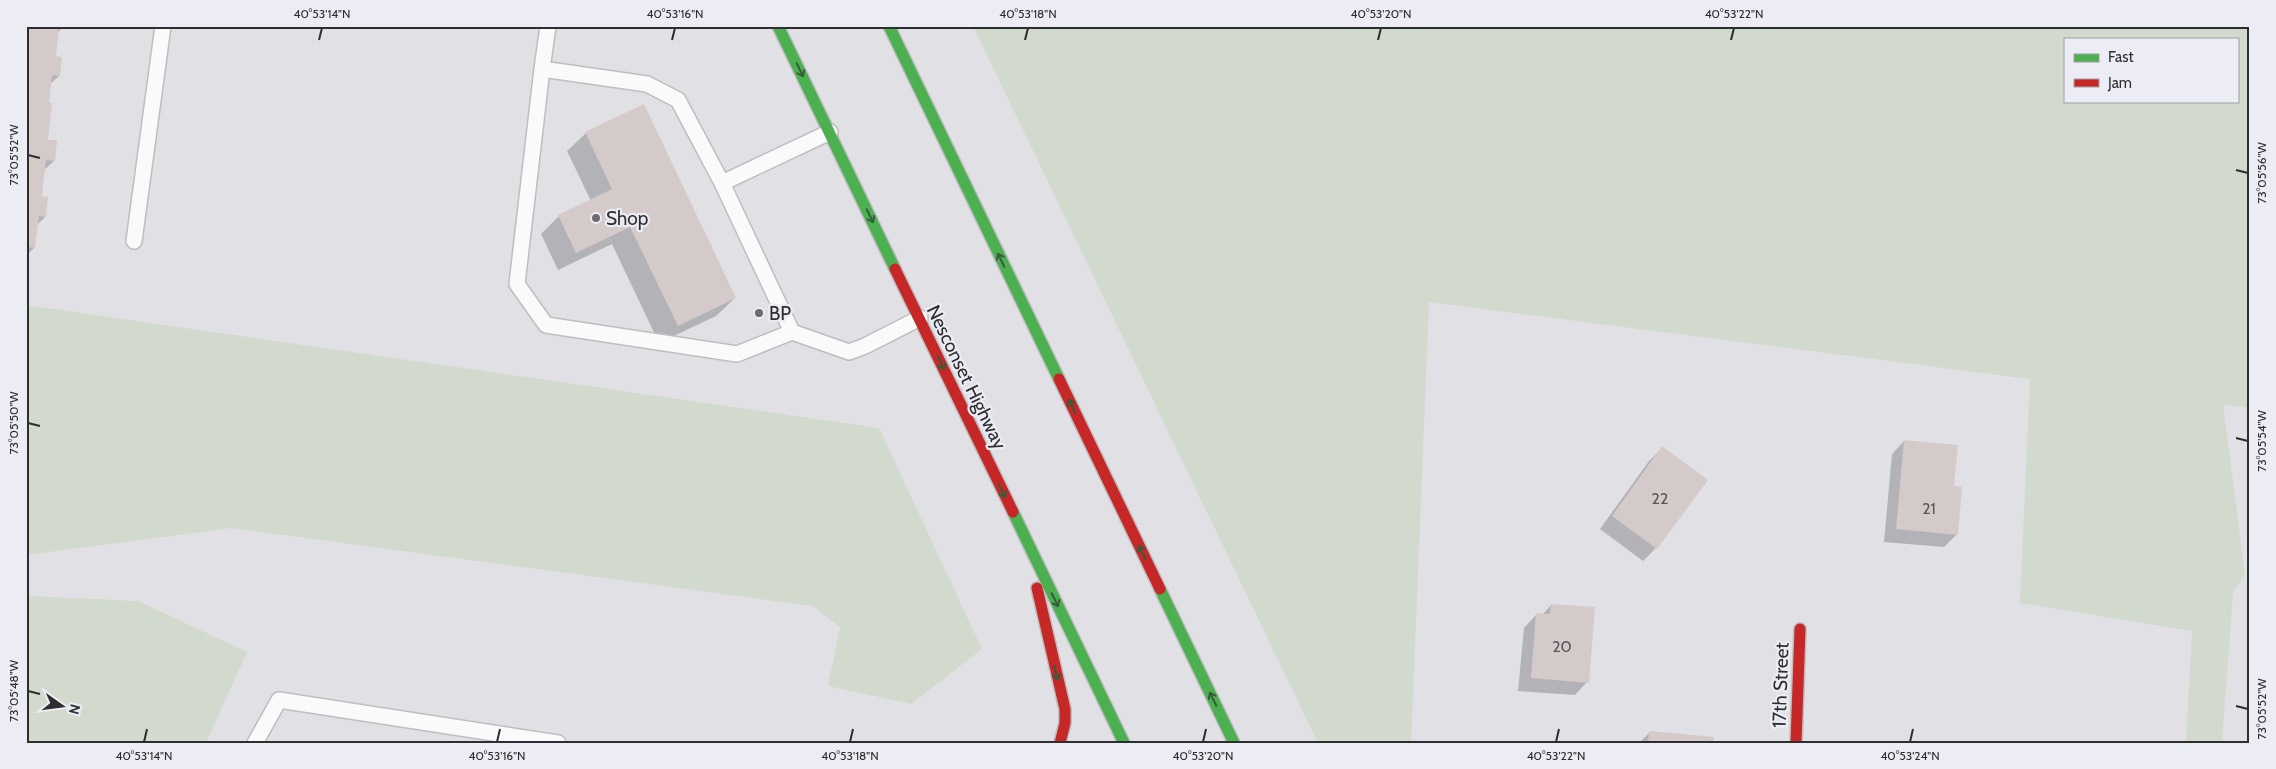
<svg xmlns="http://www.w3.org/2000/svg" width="2276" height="769" viewBox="0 0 2276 769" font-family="Cabin,sans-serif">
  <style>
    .green { fill: #d1dacc; fill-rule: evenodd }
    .shadow { fill: #0003 }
    .building { fill: #d4caca }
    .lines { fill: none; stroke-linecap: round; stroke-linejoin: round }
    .lane-casing { stroke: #bebec1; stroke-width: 18 }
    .fast-casing { stroke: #bebec1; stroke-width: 14 }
    .jam-casing { stroke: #bebec1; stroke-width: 14 }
    .lane { stroke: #fafafb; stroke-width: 15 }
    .fast { stroke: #4caf50; stroke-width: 11 }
    .jam { stroke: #c62828; stroke-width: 11 }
    .oneway { stroke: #385b3c }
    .ticks { fill: none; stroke: #2e2e31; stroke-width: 2 }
    .poi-dot { fill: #6c6c70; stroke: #ebecf4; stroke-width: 2 }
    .labels { text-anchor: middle; stroke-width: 4.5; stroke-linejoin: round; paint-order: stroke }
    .number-label { font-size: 16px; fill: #595659 }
    .poi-label { font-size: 19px; fill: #2e2e31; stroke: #ebecf4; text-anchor: start }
    .street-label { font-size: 19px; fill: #2e2e31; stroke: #ebecf4 }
    .neatline { fill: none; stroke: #2e2e31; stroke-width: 2 }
    .ticks-label { font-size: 12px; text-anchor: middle; fill: #2e2e31 }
  </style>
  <rect width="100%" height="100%" fill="#e0e0e5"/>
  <path class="green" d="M973 26H2250V408L2223 404 2245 575 2233 592 2222 743H2186L2192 631 2020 603 2030 379 1429 302 1411 743H1318ZM2065 39H2237V101H2065Z
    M26 305 879 428 982 649 911 704 828 686 840 627 813 606 231 528 26 555Z
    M26 596 138 601 247 652 206 743H26Z"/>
  <path class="shadow" d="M26 26H64L57 33 54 57 59 76 49 85 47 141 54 161 43 171 41 197 45 217 37 225 34 248 26 256Z
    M643 106 735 298 716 316 659 343 612 244 558 270 541 234 559 216 591 201 567 151 586 133Z
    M1904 441 1953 487 1957 534 1944 547 1884 542 1892 454Z
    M1662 448 1656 548 1643 561 1600 529 1649 461Z
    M1551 605 1587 682 1575 695 1518 691 1524 628 1536 615H1542Z
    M1650 732 1712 743H1639Z"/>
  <path class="building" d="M26 26H59L56 56 62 57 60 76 52 75 49 103H52L48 140H57L55 161 46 160 42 196 48 197 46 217 39 216 35 248 26 247Z
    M644 104 736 298 678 326 630 227 576 253 558 215 612 189 585 132Z
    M1904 440 1958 445 1954 486 1962 487 1958 535 1896 529Z
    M1662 446 1708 480 1657 549 1612 516Z
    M1551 604 1595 607 1589 683 1531 678 1536 613 1550 614Z
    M1649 731 1714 737 1713 743H1648Z"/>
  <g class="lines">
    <g class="lane-casing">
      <path id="lane" d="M548 26 542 69 647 84 678 100 722 183 830 132
        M542 69 517 284 546 325 737 354 792 332
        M722 183 792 332 849 352 865 346 920 318
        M134 241 163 26
        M255 743 279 700 558 743"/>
    </g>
    <g class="fast-casing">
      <path id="fast" d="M778 26 895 269
        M889 26 1059 379
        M1013 512 1124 743
        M1160 589 1234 743"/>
    </g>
    <g class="jam-casing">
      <path id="jam" d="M895 269 1013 512
        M1059 379 1160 589
        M1037 588 1065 709V723L1060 743
        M1796 743 1800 629"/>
    </g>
    <use href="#lane" class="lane"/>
    <use href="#fast" class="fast"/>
    <use href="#jam" class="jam"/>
  </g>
  <defs><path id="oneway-shaft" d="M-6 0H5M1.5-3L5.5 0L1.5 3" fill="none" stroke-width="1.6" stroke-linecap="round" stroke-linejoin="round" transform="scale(1.25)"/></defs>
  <g class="oneway">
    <use href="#oneway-shaft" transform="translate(800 70) rotate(64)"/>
    <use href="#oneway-shaft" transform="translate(870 216) rotate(64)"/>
    <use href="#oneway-shaft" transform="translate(1001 260) rotate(-116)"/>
    <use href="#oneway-shaft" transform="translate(941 363) rotate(65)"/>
    <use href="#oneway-shaft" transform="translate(1072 406) rotate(-116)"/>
    <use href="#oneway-shaft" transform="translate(1002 491) rotate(64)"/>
    <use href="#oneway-shaft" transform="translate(1142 552) rotate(-116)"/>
    <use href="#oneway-shaft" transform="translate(1055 600) rotate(64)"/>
    <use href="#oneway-shaft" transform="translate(1056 673) rotate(77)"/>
    <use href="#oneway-shaft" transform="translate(1213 699) rotate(-116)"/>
  </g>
  <path class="ticks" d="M319 40 322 28M672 40 675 28M1025 40 1028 28M1378 40 1381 28M1731 40 1734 28M28 155 40 158M2236 170 2248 173M28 423 40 426M2236 438 2248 441M28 691 40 694M2236 706 2248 709M144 742 147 729M497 742 500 729M850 742 853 729M1203 742 1206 729M1556 742 1559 729M1910 742 1913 729"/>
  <g class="poi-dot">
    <circle cx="596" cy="218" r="5"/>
    <circle cx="759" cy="313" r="5"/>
  </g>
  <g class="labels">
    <g class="number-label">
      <text x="1660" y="504">22</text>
      <text x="1929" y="514">21</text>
      <text x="1562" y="652">20</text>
    </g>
    <g class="poi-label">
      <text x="606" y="225">Shop</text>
      <text x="769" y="320">BP</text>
    </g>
    <g class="street-label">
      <text transform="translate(967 377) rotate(64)" y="7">Nesconset Highway</text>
      <text transform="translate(1780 685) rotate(-88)" y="7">17th Street</text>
    </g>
  </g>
  <rect width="2276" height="769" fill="none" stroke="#ebecf4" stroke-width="55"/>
  <rect x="2064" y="38" width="175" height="65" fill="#ebecf4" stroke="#9fa0a6"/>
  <rect x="2074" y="54" width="25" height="8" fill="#4caf50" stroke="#9fa0a6"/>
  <text x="2108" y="62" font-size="15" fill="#2e2e31">Fast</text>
  <rect x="2074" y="79" width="25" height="8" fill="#c62828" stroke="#9fa0a6"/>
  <text x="2108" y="88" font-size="15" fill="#2e2e31">Jam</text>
  <g transform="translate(62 706) rotate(104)" stroke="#ebecf4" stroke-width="4" paint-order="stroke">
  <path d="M0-4L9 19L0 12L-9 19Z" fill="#2e2e31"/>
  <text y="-8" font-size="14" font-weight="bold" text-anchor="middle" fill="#2e2e31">N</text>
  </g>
  <rect x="28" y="28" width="2220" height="714" class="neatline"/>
  <g class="ticks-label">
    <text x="322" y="18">40°53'14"N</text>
    <text x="675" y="18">40°53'16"N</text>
    <text x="1028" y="18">40°53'18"N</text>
    <text x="1381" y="18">40°53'20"N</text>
    <text x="1734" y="18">40°53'22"N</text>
    <text transform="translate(14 155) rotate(-90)" y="4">73°05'52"W</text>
    <text transform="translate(2262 173) rotate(-90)" y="4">73°05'56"W</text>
    <text transform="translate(14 423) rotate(-90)" y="4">73°05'50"W</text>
    <text transform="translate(2262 441) rotate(-90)" y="4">73°05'54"W</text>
    <text transform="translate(14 691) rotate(-90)" y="4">73°05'48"W</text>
    <text transform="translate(2262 709) rotate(-90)" y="4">73°05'52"W</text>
    <text x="144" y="760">40°53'14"N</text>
    <text x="497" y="760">40°53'16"N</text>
    <text x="850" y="760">40°53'18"N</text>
    <text x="1203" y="760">40°53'20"N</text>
    <text x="1556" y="760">40°53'22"N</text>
    <text x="1910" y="760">40°53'24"N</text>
  </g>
</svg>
